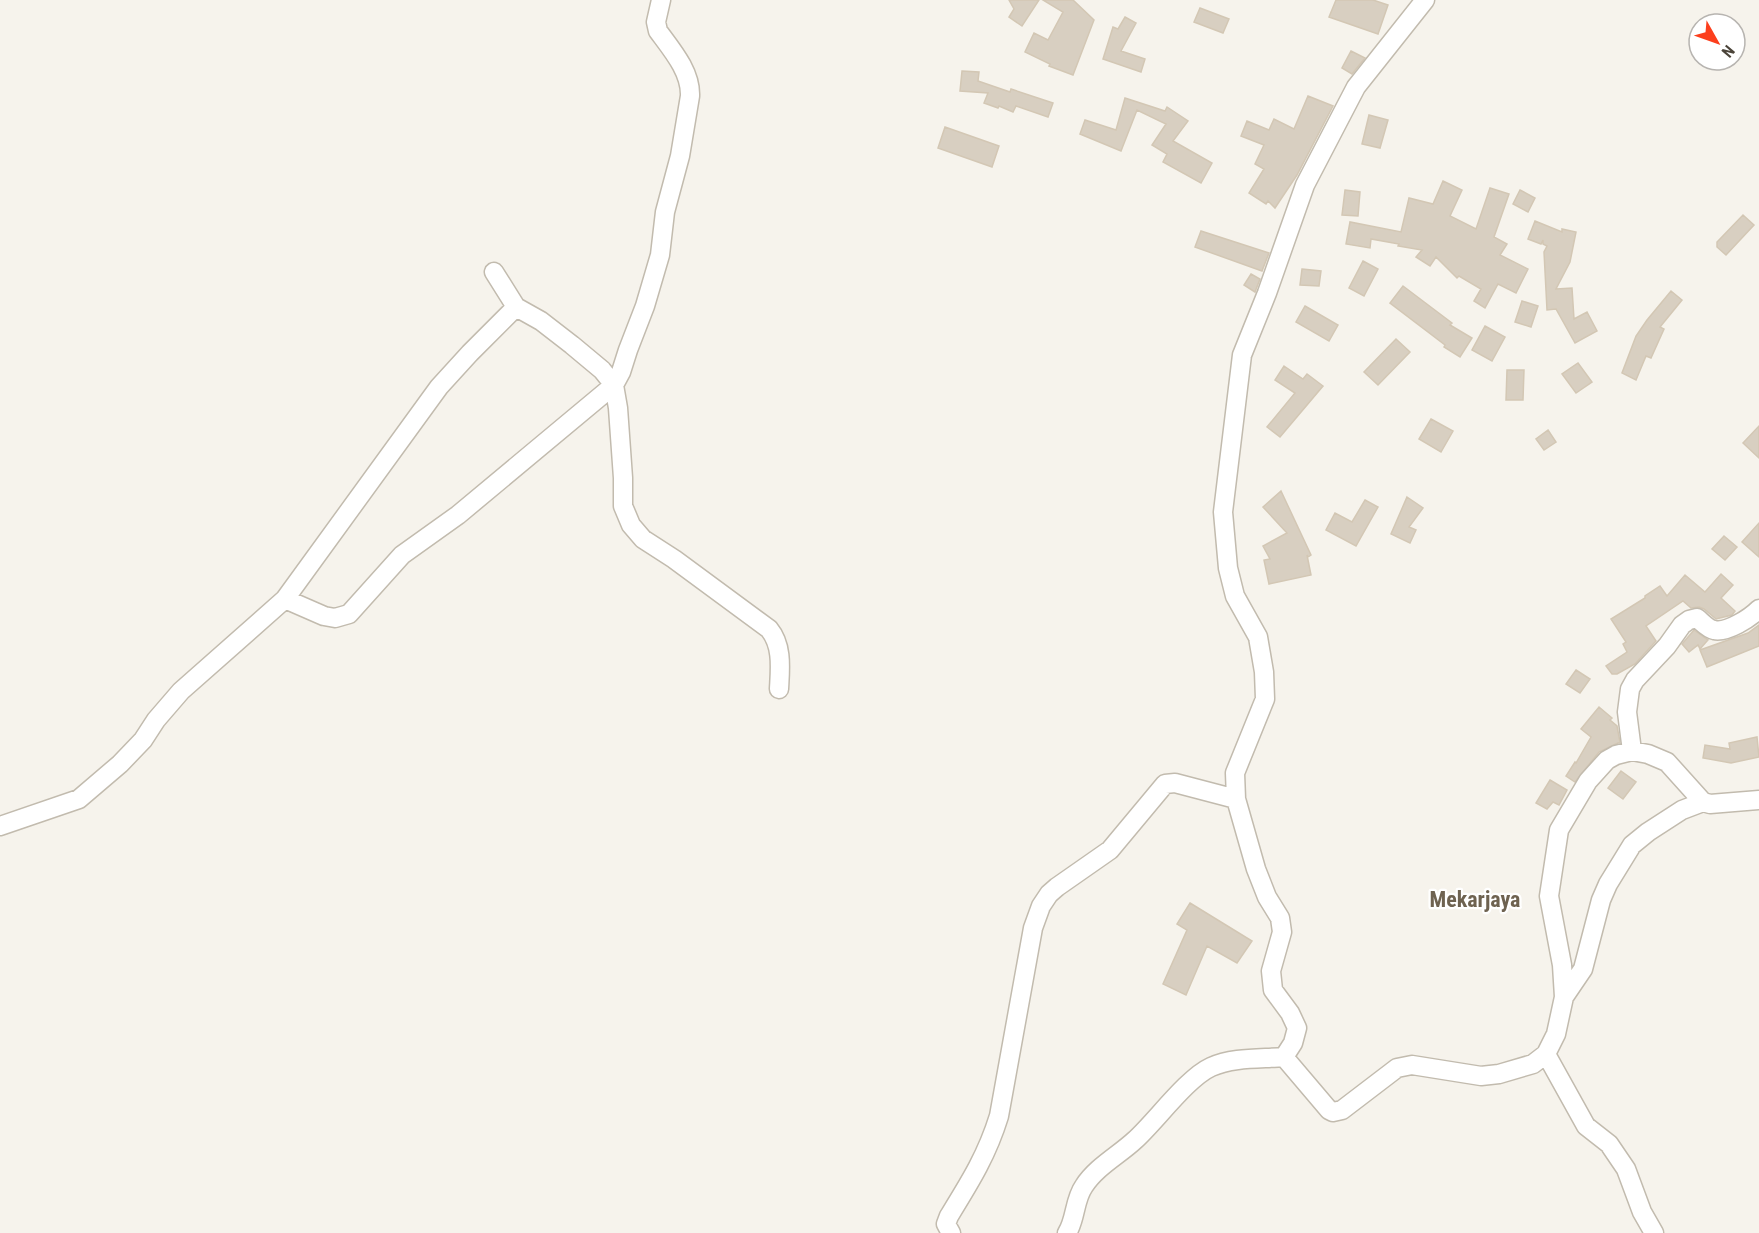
<svg xmlns="http://www.w3.org/2000/svg" width="1759" height="1233" viewBox="0 0 1759 1233" font-family="'Roboto Condensed',sans-serif">
  <style>
    .building { fill: #d8cfc1; stroke: #d3c7b4; stroke-width: 1.5 }
    .lines { fill: none; stroke-linecap: round; stroke-linejoin: round }
    .minor-casing { stroke: #c2bbae; stroke-width: 21 }
    .minor { stroke: #fff; stroke-width: 18 }
    .labels { text-anchor: middle; stroke-width: 4.5; stroke-linejoin: round; paint-order: stroke }
    .quarter-label { font-size: 22px; font-weight: bold; fill: #6e6250; stroke: #fff }
  </style>
  <rect width="100%" height="100%" fill="#f6f3ec"/>
  <path class="building" d="M1009 0H1039L1022 26 1009 17 1014 9Z
    M1043 0H1073L1094 20 1073 75 1049 66 1050 64 1025 52 1034 33 1048 40 1063 12Z
    M1336 0H1373L1388 5 1378 34 1329 17Z
    M1200 8 1229 19 1223 33 1194 22Z
    M1125 17 1136 23 1121 51 1145 59 1141 72 1103 59 1113 27 1118 29Z
    M1351 51 1365 58 1352 74 1342 68Z
    M962 71 979 72 978 81 1010 92 1011 89 1053 103 1048 117 1016 106 1013 112 999 106 998 108 984 103 988 93 960 91Z
    M1308 96 1333 106 1297 175 1275 208 1268 201 1266 204 1249 193 1264 169 1255 164 1264 145 1241 136 1247 121 1269 130 1274 119 1294 129Z
    M1125 98 1165 111 1167 107 1188 121 1173 141 1212 163 1201 183 1163 162 1167 154 1152 145 1166 124 1137 110 1121 151 1080 134 1085 120 1116 130Z
    M1369 115 1388 120 1380 148 1362 144Z
    M945 127 999 146 992 167 938 148Z
    M1443 181 1462 190 1450 216 1476 229 1490 188 1509 194 1494 237 1507 244 1500 255 1528 269 1516 293 1498 284 1485 308 1474 301 1481 289 1459 276 1457 278 1436 257 1430 266 1416 257 1422 250 1398 246 1399 244 1371 239 1370 248 1346 244 1350 222 1401 232 1409 198 1433 204Z
    M1345 190 1360 192 1358 216 1342 215Z
    M1520 190 1535 198 1528 212 1513 204Z
    M1743 215 1754 225 1726 255 1717 247V242Z
    M1535 221 1562 232V229L1576 232 1570 262 1556 289 1572 288 1574 319 1587 312 1597 331 1575 343 1556 309 1547 310 1544 252 1547 246 1543 244V240L1541 244 1528 239Z
    M1201 231 1269 253 1262 271 1195 247Z
    M1363 261 1378 269 1364 296 1349 288Z
    M1302 269 1321 271 1319 286 1300 285Z
    M1251 274 1260 279 1255 292 1244 285Z
    M1403 286 1452 323 1450 325 1472 338 1460 357 1444 347 1445 345 1390 303Z
    M1671 291 1682 300 1660 327 1664 329 1651 358 1646 356 1636 380 1622 373 1636 336 1647 320Z
    M1522 301 1538 306 1531 327 1515 322Z
    M1305 306 1338 325 1329 341 1296 322Z
    M1485 326 1505 337 1492 361 1472 350Z
    M1396 339 1410 352 1378 385 1364 372Z
    M1578 363 1592 382 1576 393 1562 374Z
    M1284 366 1303 379 1307 374 1323 386 1280 437 1267 427 1295 393 1275 380Z
    M1507 370H1524L1523 400H1506Z
    M1431 419 1453 431 1441 452 1419 439Z
    M1759 426V458L1743 443Z
    M1548 430 1556 442 1544 450 1536 439Z
    M1281 491 1311 555 1308 557 1307 555 1311 575 1269 584 1264 560 1270 559 1263 546 1287 533 1263 507Z
    M1407 497 1423 508 1409 527 1416 530 1410 543 1391 534Z
    M1365 500 1378 507 1356 546 1326 530 1335 513 1352 522Z
    M1759 523V557L1742 542Z
    M1724 536 1737 547 1725 560 1712 549Z
    M1721 574 1733 585 1721 598 1735 611 1732 615 1716 619 1704 609 1699 607 1691 608 1683 601 1646 626 1656 641 1635 664 1617 674H1612L1606 666 1627 652 1623 644 1626 642 1611 619 1645 598V596L1660 586 1667 596 1685 575 1705 592Z
    M1759 625V646L1707 667 1700 650 1748 633Z
    M1694 630 1708 640 1700 649 1698 645 1689 652 1682 644Z
    M1576 670 1590 679 1580 693 1566 684Z
    M1599 707 1612 718 1610 720 1617 726 1620 742 1599 752 1575 782 1566 776 1575 762 1576 763 1591 737 1581 729Z
    M1757 737 1759 757 1731 763 1703 758 1705 745 1730 749 1729 743Z
    M1621 771 1636 782 1623 799 1608 788Z
    M1550 780 1567 790 1559 805 1553 802 1547 809 1536 803Z
    M1190 903 1252 941 1237 963 1207 946 1186 995 1163 984 1187 930 1177 924Z"/>
  <g class="lines">
    <g class="minor-casing">
      <path id="minor" d="M494 272 516 307 541 321 572 345 602 370 614 385 618 408 623 478V506L631 525 643 539 674 559 769 629C783 646 780 669 779 689
        M285 599 439 387 470 353 516 307
        M1632 751 1627 712 1630 689 1635 680 1667 646 1682 625 1689 620 1697 618C1702 622 1708 629 1714 630 1727 633 1750 618 1759 609
        M0 826 79 799 120 764 143 740 156 720 181 691 285 599 324 616 335 618 349 614 402 555 458 515 614 385 621 372 628 350 645 306 660 255 665 212 680 156 690 96C691 72 672 50 658 31L656 22 661 0
        M1564 997 1583 969 1601 900 1608 884 1632 845 1648 832 1682 810 1703 802
        M1546 1054 1586 1126 1609 1144 1626 1169 1642 1212 1654 1233
        M1284 1057 1329 1110 1333 1112 1342 1110 1397 1068 1412 1065 1481 1076 1499 1074 1533 1064 1546 1054 1556 1034 1564 997 1562 965 1549 896 1559 830 1588 781 1607 760 1616 755 1632 751 1648 754 1667 762 1703 802 1710 804 1759 800
        M951 1233 946 1224 949 1216C970 1182 987 1155 999 1116L1033 928 1041 906 1049 894 1057 887 1110 850 1165 784 1175 783 1236 799
        M1067 1233C1076 1219 1074 1200 1084 1186 1096 1167 1119 1155 1135 1140 1156 1121 1187 1078 1211 1067 1233 1057 1261 1059 1284 1057L1293 1043 1297 1028 1290 1013 1273 990 1271 971 1282 932 1280 918 1267 897 1256 869 1236 799 1235 773 1265 699 1264 672 1258 637 1235 596 1228 568 1223 512 1242 355 1267 293 1305 185 1356 87 1425 0"/>
    </g>
    <use href="#minor" class="minor"/>
  </g>
  <g class="labels">
    <g class="quarter-label">
      <text x="1475" y="907">Mekarjaya</text>
    </g>
  </g>
  <g transform="translate(1717 42) rotate(130)"><circle r="28" fill="#ffffff" stroke="#b7b4b0" stroke-width="1.5"/>
  <path d="M0-4.5L10 22L0 15L-10 22Z" fill="#fc3f1d"/>
  <text y="-9" font-size="16" font-weight="bold" text-anchor="middle" fill="#4b4439">N</text>
  </g>
</svg>
